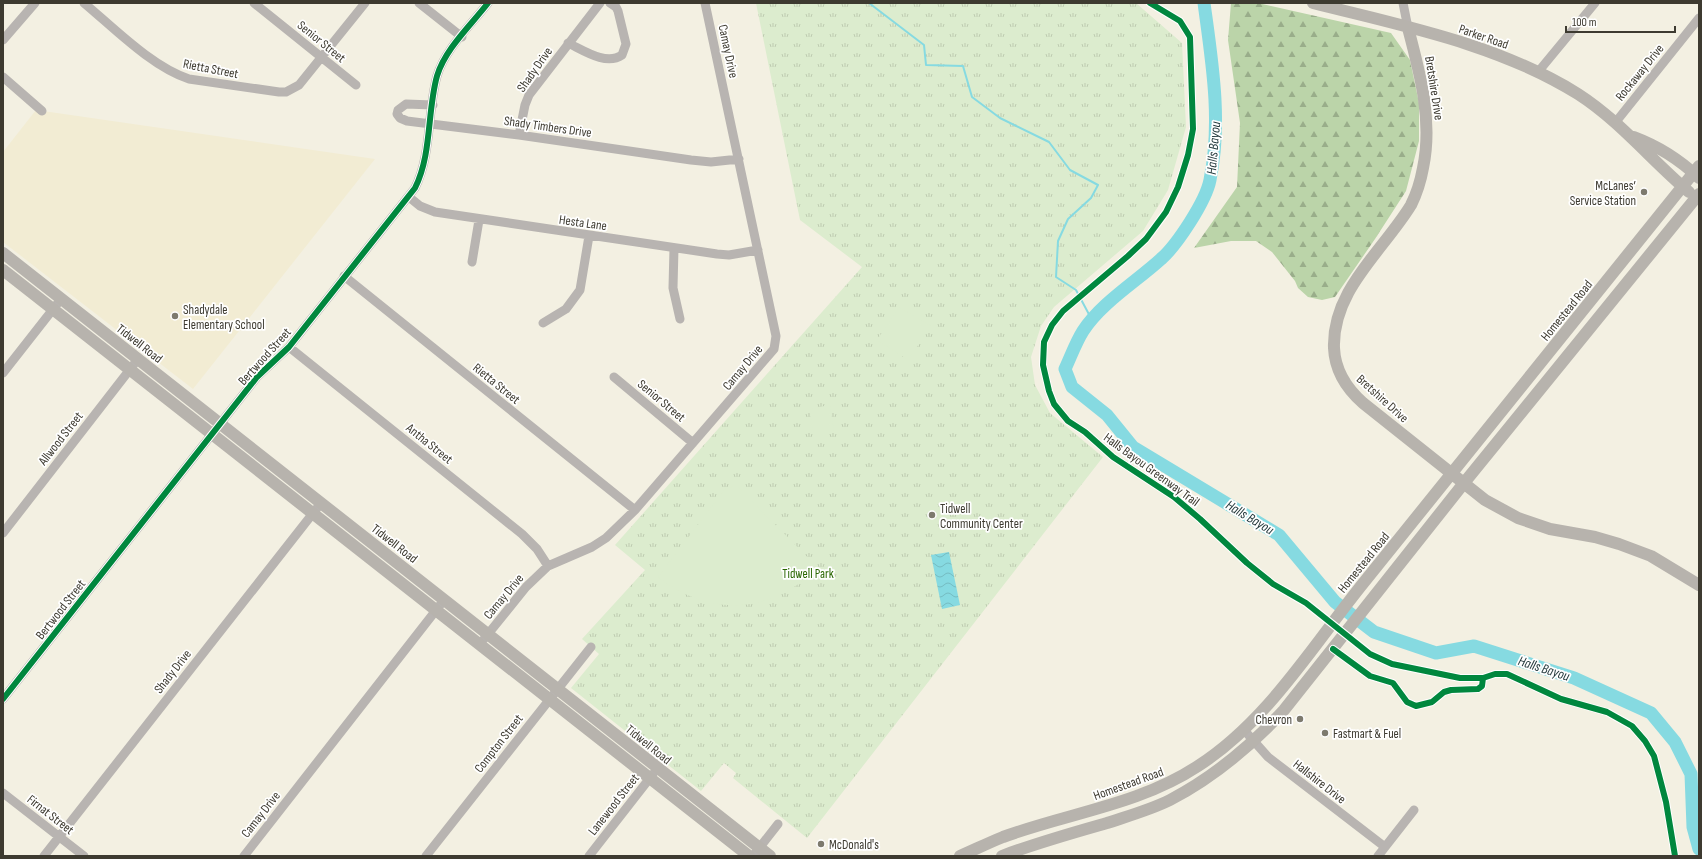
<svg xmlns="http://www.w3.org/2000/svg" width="1702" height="859" viewBox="0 0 1702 859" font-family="'Sofia Sans Condensed',sans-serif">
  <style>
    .built { fill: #f2ecd3 }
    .grass { fill: url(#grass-tufts) }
    .forest { fill: url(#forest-firs) }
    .pitch { fill: #dcecce }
    .water { fill: url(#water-waves) }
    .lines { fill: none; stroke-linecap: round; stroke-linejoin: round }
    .stream { stroke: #86dae1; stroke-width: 2 }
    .river { stroke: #86dae1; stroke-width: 13 }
    .street { stroke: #b8b4b1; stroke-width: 9 }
    .secondary { stroke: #b7b3ad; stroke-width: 12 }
    .cycleway-casing { stroke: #fff; stroke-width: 8 }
    .cycleway { stroke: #00873e; stroke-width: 6 }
    .poi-dot { fill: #7d7a6e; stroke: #fff; stroke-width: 1.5 }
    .labels { text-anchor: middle; stroke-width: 3.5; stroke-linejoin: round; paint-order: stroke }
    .street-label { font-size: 13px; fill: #3d3a30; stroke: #fff }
    .poi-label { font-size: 13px; fill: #3d3a30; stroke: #fff; text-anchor: start }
    .park-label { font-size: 13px; fill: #296600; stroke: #fff }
    .water-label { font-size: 14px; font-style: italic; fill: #1e3437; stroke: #fff }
  </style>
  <defs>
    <pattern id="grass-tufts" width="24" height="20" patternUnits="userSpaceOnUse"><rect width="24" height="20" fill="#dcecce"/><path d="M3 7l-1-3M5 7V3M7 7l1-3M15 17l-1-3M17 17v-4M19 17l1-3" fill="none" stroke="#becbb1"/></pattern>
    <pattern id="forest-firs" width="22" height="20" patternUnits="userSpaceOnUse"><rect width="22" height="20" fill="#bbd4a9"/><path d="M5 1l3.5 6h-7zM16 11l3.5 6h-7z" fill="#99ad8a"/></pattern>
    <pattern id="water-waves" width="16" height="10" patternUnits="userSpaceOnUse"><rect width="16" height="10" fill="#86dae1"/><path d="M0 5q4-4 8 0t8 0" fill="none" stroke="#75bcc1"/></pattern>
  </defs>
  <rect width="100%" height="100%" fill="#f3f0e2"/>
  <path class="built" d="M36 110 375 159 193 389 3 242V152Z"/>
  <path class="grass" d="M756 3H1136L1182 43 1186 127 1168 190 1143 231 1054 307 1041 326 1031 357 1035 385 1050 413 1103 457 807 838 733 778 736 773 724 763 701 791 571 688 599 654 582 639 645 570 615 545 862 267 800 220Z"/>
  <path class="forest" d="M1231 3H1258L1391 33 1410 60 1419 103V141L1406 191 1375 239 1335 297 1322 300 1308 297 1298 288 1295 281 1272 252 1256 241H1231L1194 248 1237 187 1240 123 1228 40Z"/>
  <path class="pitch" d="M899 307 931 326 908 360 877 340Z
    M830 405 834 432 814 435 809 409Z
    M737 486 818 568C770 614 710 618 658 577L726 488Z"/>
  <path class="water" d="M949 552 960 605 942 609 931 555Z"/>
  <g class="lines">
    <path class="stream" d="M869 3 924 45 926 65 963 66 972 97 1000 118 1049 142 1070 170 1098 185 1091 198 1068 219 1058 241 1056 277 1076 290 1092 320"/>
    <path class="river" d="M1204 3C1212 62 1222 121 1210 180 1206 201 1177 245 1161 259 1137 281 1101 303 1083 331 1076 342 1071 356 1065 369L1072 387 1107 415 1133 447 1279 535 1335 602 1374 632 1436 653 1474 646 1574 678 1651 713 1675 742 1691 774 1693 827 1699 849"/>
    <path class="street" d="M84 3C114 28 152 67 189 79L279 92H286L299 85 365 3
      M254 3 356 85
      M419 3 462 37
      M1403 3 1408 28
      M3 40 35 3
      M568 43C583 50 606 66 622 55L626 44 618 11 616 7 610 3
      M1538 72 1595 3
      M3 77 42 111
      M433 105 406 104 398 110 397 114 400 118 407 121 519 135 691 160 711 162 739 159
      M1615 123 1699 18
      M519 135 525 105 529 95 600 3
      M409 197 420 206 435 212 717 254 729 255 758 250
      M674 248 673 288 680 319
      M472 262 479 220
      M344 276 635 510
      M543 323 566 309 580 290 589 236
      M289 347 522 534 537 549 548 566
      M3 373 61 299
      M614 377 693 443
      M3 533 138 359
      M484 639 526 587 548 566 592 547 606 538 635 510 774 349 776 336 705 3
      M3 699 257 377 289 347 415 188C432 154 427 112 437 76 445 49 471 25 488 3
      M1244 730 1268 757 1385 847
      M3 793 84 856
      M44 856 321 503
      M244 856 444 600
      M426 856 591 647
      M589 856 653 774
      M753 856 778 824
      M1378 856 1414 810"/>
    <path class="secondary" d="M1313 3C1403 26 1498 44 1578 94 1620 121 1651 160 1689 192
      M1408 28C1420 73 1433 121 1423 168 1421 179 1416 195 1411 205 1383 251 1332 290 1334 348 1335 371 1346 388 1363 403L1485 500 1518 518 1550 529 1595 537 1619 544 1651 556 1699 585
      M1634 137C1658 146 1680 160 1699 178
      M3 253 770 856
      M3 270 749 856
      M960 856C974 850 988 843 1003 837 1068 813 1139 805 1198 766 1268 721 1313 645 1365 581 1477 443 1587 304 1699 166
      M1002 856C1036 843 1072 833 1107 823 1128 816 1150 810 1170 800 1214 777 1250 747 1284 710L1464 483 1699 194"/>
    <g class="cycleway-casing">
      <path id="cycleway" d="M1150 3 1180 21 1190 37 1193 129 1188 155 1178 187 1166 212 1146 239 1128 256 1063 311 1052 325 1044 342 1043 365 1049 391 1054 404 1068 421 1085 432 1113 457 1174 497 1200 519 1247 563 1273 584 1306 603 1370 654 1392 664 1460 678H1483L1495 674H1507L1561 699 1607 712 1632 726 1645 741 1654 756 1666 802 1675 856
        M1333 649 1370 676 1393 683 1407 702 1416 706 1432 702 1444 692 1451 690 1478 689 1482 686 1483 678
        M3 699 257 377 289 347 415 188C432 154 427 112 437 76 445 49 471 25 488 3"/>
    </g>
    <use href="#cycleway" class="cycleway"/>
  </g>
  <g class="poi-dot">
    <circle cx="1644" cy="192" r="4"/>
    <circle cx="175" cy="316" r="4"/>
    <circle cx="932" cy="515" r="4"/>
    <circle cx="1300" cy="719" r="4"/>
    <circle cx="1325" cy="733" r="4"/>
    <circle cx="821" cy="844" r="4"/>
  </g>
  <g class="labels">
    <g class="street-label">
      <text transform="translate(1484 36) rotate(19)" y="5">Parker Road</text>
      <text transform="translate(322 41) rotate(39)" y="5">Senior Street</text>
      <text transform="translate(729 51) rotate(78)" y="5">Camay Drive</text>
      <text transform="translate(211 68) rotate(11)" y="5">Rietta Street</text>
      <text transform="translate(534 69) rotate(-55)" y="5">Shady Drive</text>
      <text transform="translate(1639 72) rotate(-51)" y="5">Rockaway Drive</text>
      <text transform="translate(1435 88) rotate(81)" y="5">Bretshire Drive</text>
      <text transform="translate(548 126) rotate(8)" y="5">Shady Timbers Drive</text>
      <text transform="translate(583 222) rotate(8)" y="5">Hesta Lane</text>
      <text transform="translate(1566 310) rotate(-51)" y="5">Homestead Road</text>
      <text transform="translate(140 343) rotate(38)" y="5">Tidwell Road</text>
      <text transform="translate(264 356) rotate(-48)" y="5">Bertwood Street</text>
      <text transform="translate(742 367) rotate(-50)" y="5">Camay Drive</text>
      <text transform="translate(497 383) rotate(39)" y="5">Rietta Street</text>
      <text transform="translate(1383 398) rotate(42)" y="5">Bretshire Drive</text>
      <text transform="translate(662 400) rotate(40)" y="5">Senior Street</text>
      <text transform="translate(60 438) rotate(-52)" y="5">Allwood Street</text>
      <text transform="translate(430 443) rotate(39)" y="5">Antha Street</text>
      <text transform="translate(1152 469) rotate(36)" y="5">Halls Bayou Greenway Trail</text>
      <text transform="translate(395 543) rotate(38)" y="5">Tidwell Road</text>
      <text transform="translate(1363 562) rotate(-51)" y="5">Homestead Road</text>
      <text transform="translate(503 596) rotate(-50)" y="5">Camay Drive</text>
      <text transform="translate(60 609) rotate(-52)" y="5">Bertwood Street</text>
      <text transform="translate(172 671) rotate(-52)" y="5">Shady Drive</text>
      <text transform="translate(498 743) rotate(-52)" y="5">Compton Street</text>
      <text transform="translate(649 744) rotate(39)" y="5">Tidwell Road</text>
      <text transform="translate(1320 781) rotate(38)" y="5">Hallshire Drive</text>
      <text transform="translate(1128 783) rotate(-20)" y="5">Homestead Road</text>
      <text transform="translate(613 804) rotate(-52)" y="5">Lanewood Street</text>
      <text transform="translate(51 814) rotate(38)" y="5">Firnat Street</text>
      <text transform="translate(260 814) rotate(-52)" y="5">Camay Drive</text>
    </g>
    <g class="poi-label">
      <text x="1636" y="190" text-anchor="end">McLanes’<tspan x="1636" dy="15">Service Station</tspan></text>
      <text x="183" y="314">Shadydale<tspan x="183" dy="15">Elementary School</tspan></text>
      <text x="940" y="513">Tidwell<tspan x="940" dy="15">Community Center</tspan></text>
      <text x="1292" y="724" text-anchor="end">Chevron</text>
      <text x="1333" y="738">Fastmart &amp; Fuel</text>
      <text x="829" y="849">McDonald's</text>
    </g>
    <g class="park-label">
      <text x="808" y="578">Tidwell Park</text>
    </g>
    <g class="water-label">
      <text transform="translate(1213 148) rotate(-85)" y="5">Halls Bayou</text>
      <text transform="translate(1250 517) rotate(31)" y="5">Halls Bayou</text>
      <text transform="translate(1544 668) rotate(18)" y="5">Halls Bayou</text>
    </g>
  </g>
  <rect width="1702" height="859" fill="none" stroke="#3d3a30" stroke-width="8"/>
  <path d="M1566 26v6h109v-6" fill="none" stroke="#3d3a30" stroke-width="2"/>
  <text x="1572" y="26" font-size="12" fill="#3d3a30" stroke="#ffffff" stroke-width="3" paint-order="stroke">100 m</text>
</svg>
